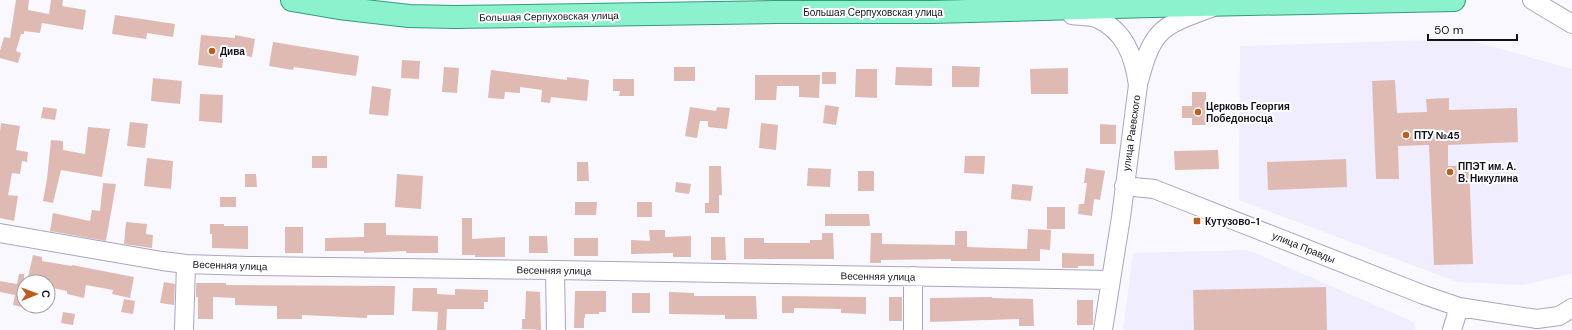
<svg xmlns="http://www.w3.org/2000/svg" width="1572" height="330" viewBox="0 0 1572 330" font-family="'DM Sans',sans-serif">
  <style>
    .built { fill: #f0eefe }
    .building { fill: #dfbab2 }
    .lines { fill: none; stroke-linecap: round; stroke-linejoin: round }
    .minor-casing { stroke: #a8a4c3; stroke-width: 20 }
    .major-casing { stroke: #309d7a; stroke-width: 24 }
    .minor { stroke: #fff; stroke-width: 18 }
    .major { stroke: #8cf2cd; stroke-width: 22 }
    .poi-dot { fill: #bd5c1c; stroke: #fff; stroke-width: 1.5 }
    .labels { text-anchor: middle; stroke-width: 4; stroke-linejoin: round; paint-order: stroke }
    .street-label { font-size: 10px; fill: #13111c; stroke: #fff }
    .poi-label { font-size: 10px; font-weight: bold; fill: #13111c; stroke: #fff; text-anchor: start }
  </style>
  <rect width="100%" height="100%" fill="#f9f8ff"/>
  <path class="built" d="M1466 39 1572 69V274L1522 285 1457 282 1239 200 1240 46Z
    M1248 250 1414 322 1415 330H1123L1133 253Z"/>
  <path class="building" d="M16 0H29L28 10 49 14 51 0H63L62 6 86 10 83 30 42 23 40 33 24 31V34H21L16 51 21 53 18 63 0 58V51L4 37 10 38Z
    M115 15 175 24 173 37 147 33 146 39 112 34Z
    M201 35 235 38V35L255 39 252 57 224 52 222 68 198 65Z
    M273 42 359 56 356 76 294 67 293 70 269 66Z
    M402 60 420 61 419 79 401 78Z
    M952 66 980 67 979 87H952Z
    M444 67 459 68 457 93 442 92Z
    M674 67H695V81H674Z
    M896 67 932 68V86L895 85Z
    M1068 68V94H1031L1030 69Z
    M856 69H877V98L855 97Z
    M491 70 567 80V77L589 80 587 101 551 97 550 103 541 102 542 90 520 87V93L505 92 504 99 488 98Z
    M822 72H836V84H822Z
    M755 75H820L819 98 799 97V86H777L776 100H755Z
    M153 78 182 81 180 104 151 101Z
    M613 79H634V96H619L620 91H613Z
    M1395 80 1397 113 1427 112 1426 99 1449 98V110L1517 108 1518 142 1448 145V166L1469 165 1473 264 1434 265 1429 145 1398 146 1399 179H1376L1372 81Z
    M372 86 391 89 388 116 369 114Z
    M1192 92H1206V105H1214V118H1206V125H1192V118H1182V106H1192Z
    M200 94 223 95 222 123 199 121Z
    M825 105 839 107 836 125 823 123Z
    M43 107 57 109 55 120 41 118Z
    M690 107 716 111 717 107 730 108 727 129 708 127V121H700L697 138 685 136Z
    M130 122 148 124 145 148 127 146Z
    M1 123 20 126 16 150 28 152 27 162 22 161 20 174 12 173 8 195 18 196 14 221 0 218V132Z
    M761 123 778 125 776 150 759 148Z
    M1100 124 1116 125V144H1100Z
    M88 127 110 129 102 177 61 170 53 203 43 201 47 179 51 140 63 141V150L85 154Z
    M1218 150 1219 169 1175 170 1174 151Z
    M312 156H327V168H312Z
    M965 156H985L984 174 964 173Z
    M147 158 173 161 171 189 144 186Z
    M1346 159 1347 187 1268 190 1267 162Z
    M577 162H588L589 181H577Z
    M709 166H721L722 195H719V213H705V203H709Z
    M808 168 831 169 830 187 807 186Z
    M1086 168 1105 171 1100 200 1094 199 1092 216 1078 214 1079 204H1084L1087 183H1084Z
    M858 171H874V191H858Z
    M245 174H256L257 187H245Z
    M397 174 423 176 421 209 395 207Z
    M676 182 691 184 689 194 675 192Z
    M103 183 116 184 106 241 50 231 53 213 90 221 92 210 100 211Z
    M1012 184 1033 186 1031 201 1011 199Z
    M220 197H236V207H220Z
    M575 202H597L596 215H575Z
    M637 202H652V217H637Z
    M1047 207H1065V229H1047Z
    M825 214H869L870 226H825Z
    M462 218H472V239L505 237V257H475V255H462Z
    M126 222 147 224 146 234 153 235 152 248 124 244Z
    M364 223H386V235L438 236V253H406V251L364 253V251H325V238L364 237Z
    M210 224H224V226H248V249L212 248V234H210Z
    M285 227H303V253H285Z
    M1028 229 1051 230 1050 250 1040 249V261H951V259L881 260V263H870L871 233H882V244L955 245V231H967V247L1027 249Z
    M649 230H665V237L691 236V257H673V253L631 254V240L650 241Z
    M822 233H833L834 259H744V238H764V243H810V240H822Z
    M529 236H547L548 253H529Z
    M711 237H725L726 260H711Z
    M574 238H598V256H574Z
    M1062 253 1094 254V266H1078V268H1062Z
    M33 255 42 257V261L72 266V265L134 277 130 298 112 294 113 290 86 285 84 298 67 294V291L48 287V282H27Z
    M19 274H24V298L22 307 13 305 15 295 0 292V281L17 284Z
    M164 282 175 284 174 305 160 303Z
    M196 283H226V285L395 286 394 315H367V318L302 315V319H277V306L235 305V298L213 297V319H198V297H196Z
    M1326 287 1327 330H1194L1193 290Z
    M413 288H437V294L455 295V289L488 290V302H484V309H447L446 330H437L438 312 412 311Z
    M526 291 540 292 541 330 522 329V319H525Z
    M575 291H606V312H599V314H585V318H584V328H574Z
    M669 292 694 293V296H756L757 319H725V315L669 314Z
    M632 293H650V313H632Z
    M782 296 866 297V314L841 313V309L794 308V313H782Z
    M889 297H902V321H889Z
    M992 297V298L1033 299 1034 326H1019V319L930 322V298Z
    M124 299 135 301 133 314 121 312Z
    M1077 300H1093V325H1077Z
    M63 312 75 314 73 325 61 323Z"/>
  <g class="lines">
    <g class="minor-casing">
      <path id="minor" d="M1532 0 1572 24
        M1072 15C1079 16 1089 16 1096 18 1125 30 1134 57 1138 85L1121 217 1103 330
        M1139 81C1153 28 1162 26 1211 8
        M1124 186 1154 189 1424 295 1459 307 1537 319 1559 316 1572 308
        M0 233 162 261 186 264 249 266 555 270 1110 280
        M555 270 556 330
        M184 330 186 264
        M913 330V276
        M1452 330 1459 307"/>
    </g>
    <g class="major-casing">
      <path id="major" d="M292 0 339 8 409 16 455 17 776 12H932L1152 6 1454 0"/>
    </g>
    <use href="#minor" class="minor"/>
    <use href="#major" class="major"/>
  </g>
  <g class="poi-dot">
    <circle cx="212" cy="51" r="4"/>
    <circle cx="1198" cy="112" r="4"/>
    <circle cx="1406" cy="135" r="4"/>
    <circle cx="1450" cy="172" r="4"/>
    <rect x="1193" y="217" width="8" height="8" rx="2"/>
  </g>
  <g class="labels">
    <g class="street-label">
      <text x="873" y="16">Большая Серпуховская улица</text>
      <text transform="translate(549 16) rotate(-1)" y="4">Большая Серпуховская улица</text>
      <text transform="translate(1131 133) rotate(-82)" y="4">улица Раевского</text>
      <text transform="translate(1304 247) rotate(22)" y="4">улица Правды</text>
      <text transform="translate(230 265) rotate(2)" y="4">Весенняя улица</text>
      <text transform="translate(554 270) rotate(1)" y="4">Весенняя улица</text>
      <text transform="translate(878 276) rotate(1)" y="4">Весенняя улица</text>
    </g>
    <g class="poi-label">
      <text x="220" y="55">Дива</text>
      <text x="1206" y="110">Церковь Георгия<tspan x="1206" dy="12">Победоносца</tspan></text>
      <text x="1414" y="139">ПТУ №45</text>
      <text x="1458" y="170">ППЭТ им. А.<tspan x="1458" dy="12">В. Никулина</tspan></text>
      <text x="1205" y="225">Кутузово-1</text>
    </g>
  </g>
  <g transform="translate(36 294) rotate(89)"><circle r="19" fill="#ffffff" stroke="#a1a0a4"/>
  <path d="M0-3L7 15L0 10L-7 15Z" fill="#bd5c1c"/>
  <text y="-6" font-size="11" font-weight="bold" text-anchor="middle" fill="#13111c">С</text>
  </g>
  <path d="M1428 34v6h89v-6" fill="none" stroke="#13111c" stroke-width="2"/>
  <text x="1434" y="34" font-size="12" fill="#13111c" stroke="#ffffff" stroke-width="3" paint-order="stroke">50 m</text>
</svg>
